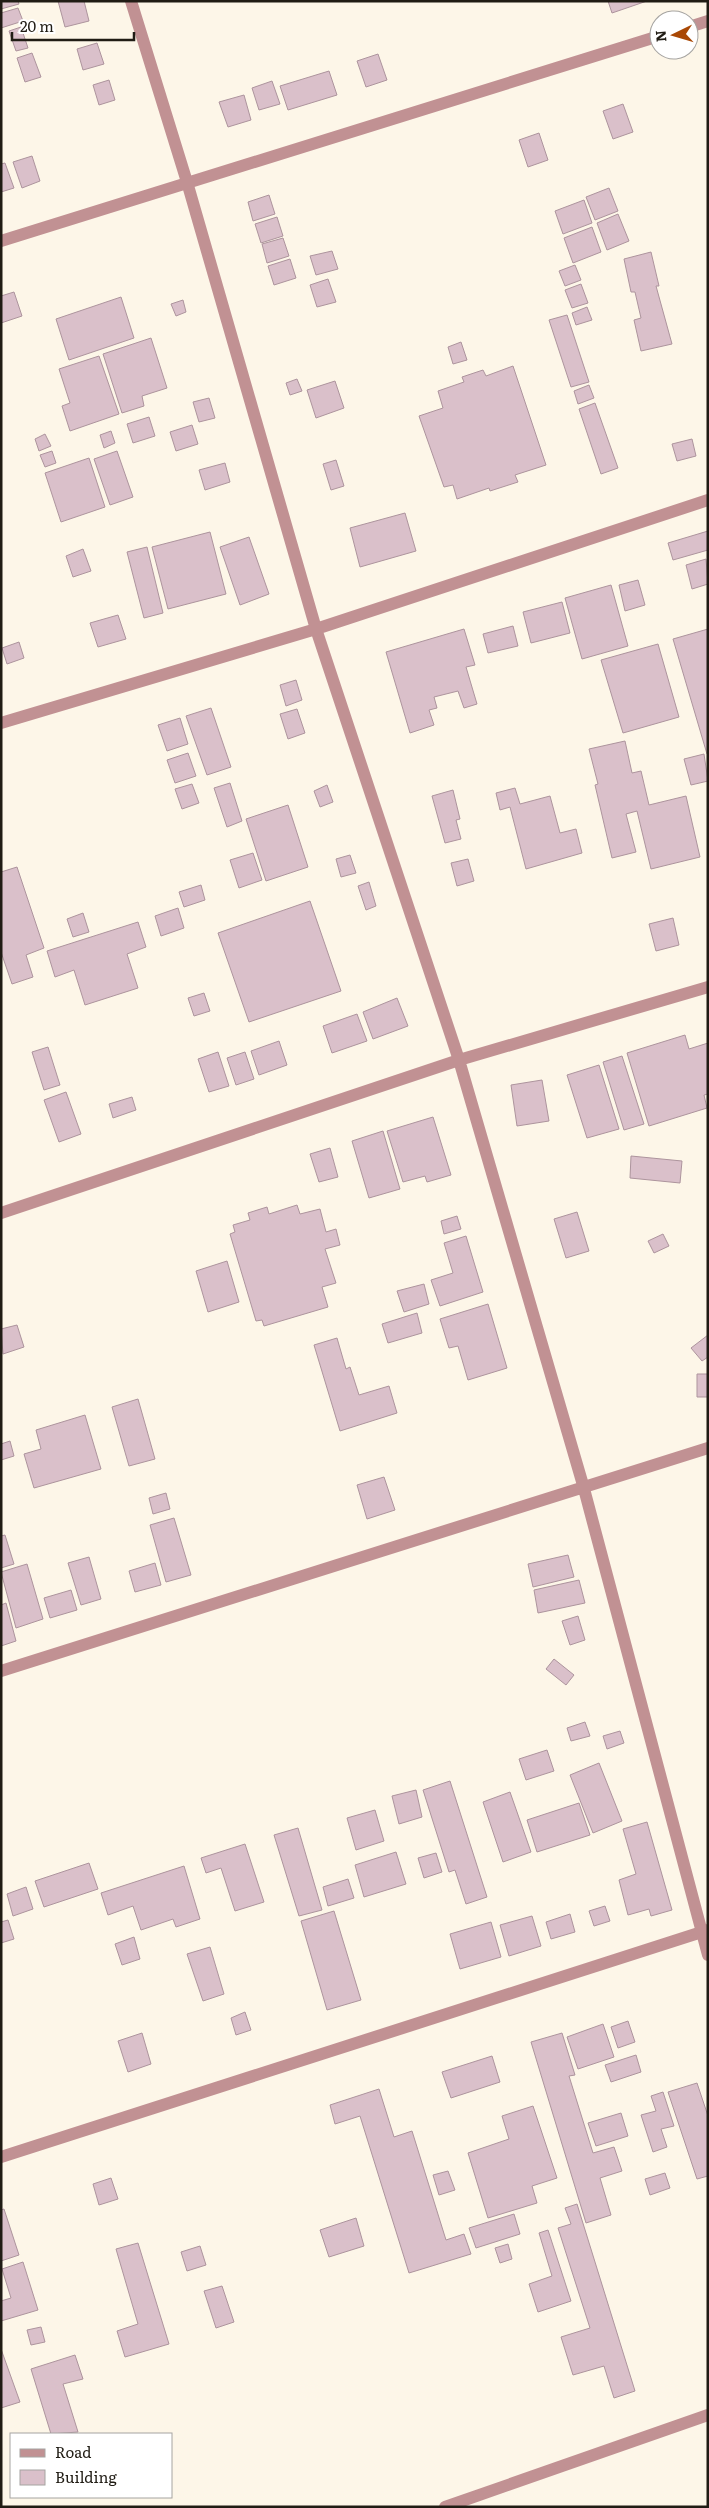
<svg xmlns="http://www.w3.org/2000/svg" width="709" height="2508" viewBox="0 0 709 2508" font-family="Literata,serif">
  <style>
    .building { fill: #dac0ca; stroke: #ad949d }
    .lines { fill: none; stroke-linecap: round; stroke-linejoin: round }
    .street { stroke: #c19193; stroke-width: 12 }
  </style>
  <rect width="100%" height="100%" fill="#fdf6e8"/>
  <path class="building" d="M1 1H18L19 4 1 9Z
    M58 1H84L89 21 65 27Z
    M608 1H647L612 13Z
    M18 8 23 21 1 28V13Z
    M21 27 28 48 16 51 9 31Z
    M97 43 104 64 83 70 77 49Z
    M32 53 41 77 25 82 17 58Z
    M378 54 387 80 366 87 357 61Z
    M329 71 337 95 288 110 280 86Z
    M109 80 115 100 99 105 93 85Z
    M272 81 280 104 259 110 252 88Z
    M244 95 251 120 228 127 219 102Z
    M623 104 633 132 613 139 603 111Z
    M539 133 548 160 528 167 519 140Z
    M32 156 40 181 22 188 13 162Z
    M5 163 14 188 1 192V164Z
    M609 188 618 211 595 220 586 197Z
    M269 195 275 214 253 221 248 202Z
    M584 200 592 223 563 234 555 211Z
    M618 214 629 241 607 250 597 223Z
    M277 217 283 236 261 243 255 224Z
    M592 227 601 252 573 263 564 238Z
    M283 238 289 256 267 263 262 244Z
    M332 251 338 269 316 275 310 256Z
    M651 252 659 286H656L672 344 641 351 634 320 641 318 635 292H631L624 259Z
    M290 259 296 278 274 285 268 266Z
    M575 265 581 280 565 286 559 271Z
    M328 279 336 302 317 307 310 285Z
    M581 284 588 303 572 308 565 290Z
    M14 292 22 316 1 323V296Z
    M121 297 134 338 69 360 56 319Z
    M183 300 186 312 176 316 171 304Z
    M587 307 592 320 576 325 572 313Z
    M567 315 589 382 571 387 549 320Z
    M151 338 167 388 142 396 144 406 122 413 103 354Z
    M461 342 467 360 453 364 448 347Z
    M99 356 119 414 70 431 62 406 70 403 59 369Z
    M513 366 546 465 515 475 518 482 490 491 489 488 457 499 453 485 444 487 419 416 443 408 438 391 464 382 462 377 483 370 486 376Z
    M297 379 302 391 290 395 286 383Z
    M335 381 344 408 316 418 307 390Z
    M589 385 594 398 578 404 574 391Z
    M209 398 215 418 199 422 193 402Z
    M595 403 618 468 601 474 579 409Z
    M149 417 155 436 133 443 127 424Z
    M192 425 198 444 176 451 170 432Z
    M111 431 115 443 104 448 100 435Z
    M45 434 51 446 39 451 35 439Z
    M692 439 696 456 677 461 672 444Z
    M52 451 56 463 45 467 40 455Z
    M117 451 133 497 110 505 94 459Z
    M89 458 105 507 61 522 45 473Z
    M336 460 344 486 331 490 323 464Z
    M225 463 230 482 205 490 199 470Z
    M405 513 416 551 360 567 350 528Z
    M708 531V550L673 560 668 543Z
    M210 532 226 594 168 609 152 547Z
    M249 537 269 594 240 605 220 547Z
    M147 547 163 613 144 618 127 552Z
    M83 549 91 571 73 577 66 556Z
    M706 559 708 584 692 589 686 565Z
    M638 580 645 605 625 611 619 585Z
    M611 585 628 646 582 659 565 598Z
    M562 602 570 633 531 643 523 612Z
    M118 615 126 639 98 647 90 623Z
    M513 626 518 646 488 653 483 634Z
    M464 629 475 665 466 667 477 704 464 708 458 691 434 697 437 708 429 710 434 725 410 733 386 652Z
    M708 629V753L707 754 673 639Z
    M19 642 24 658 7 664 2 648Z
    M658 644 679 717 623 733 601 660Z
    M296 680 302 700 286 706 280 685Z
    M211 708 231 767 207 775 186 716Z
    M297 709 305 733 288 739 280 714Z
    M180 718 188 744 167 751 158 725Z
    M625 741 632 773 641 771 649 805 686 796 700 857 651 869 637 811 626 814 636 852 612 858 595 785 598 784 589 749Z
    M188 753 196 776 175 783 167 760Z
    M704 754 708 781 691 785 684 759Z
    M230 783 242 821 227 827 214 788Z
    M192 784 199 803 182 809 175 789Z
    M327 785 333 802 320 807 314 791Z
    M515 788 520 804 550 796 560 833 576 829 582 853 526 869 510 807 500 810 496 793Z
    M453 790 460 819 456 820 461 839 445 843 432 796Z
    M288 805 308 867 266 881 246 819Z
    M253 853 262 880 239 888 230 860Z
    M350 855 356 873 341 877 336 859Z
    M468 859 474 881 457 886 451 863Z
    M17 867 44 948 26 955 33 977 12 984 1 952V872Z
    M369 882 376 906 366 910 358 886Z
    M201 885 205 900 184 907 179 892Z
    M310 901 341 991 249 1022 218 933Z
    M178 908 184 928 161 936 155 916Z
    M83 913 89 932 73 937 67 919Z
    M673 918 679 945 656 951 649 924Z
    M138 922 146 947 127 954 138 988 85 1005 74 970 55 977 47 951Z
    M204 993 210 1011 194 1016 188 998Z
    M397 998 408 1026 373 1039 363 1012Z
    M357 1014 367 1041 332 1053 323 1026Z
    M685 1035 689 1049 708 1043V1094L704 1095 707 1108 649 1126 627 1053Z
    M279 1041 287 1065 259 1075 251 1051Z
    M48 1047 60 1085 44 1090 32 1052Z
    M218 1052 229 1086 209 1092 198 1059Z
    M245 1052 254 1079 236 1085 227 1058Z
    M622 1056 644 1124 624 1130 603 1062Z
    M599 1065 619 1129 587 1138 567 1075Z
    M542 1080 549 1121 517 1126 511 1085Z
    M66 1092 81 1134 59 1142 44 1100Z
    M132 1097 136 1110 113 1118 109 1104Z
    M433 1117 451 1175 427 1182 425 1176 403 1182 387 1131Z
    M383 1131 400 1189 369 1198 352 1141Z
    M330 1148 338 1177 319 1182 310 1154Z
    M631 1156 682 1161 680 1183 630 1178Z
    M297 1205 300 1214 320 1209 326 1232 336 1229 340 1245 325 1249 336 1283 322 1287 328 1307 264 1326 262 1320 256 1321 230 1234 235 1232 233 1225 250 1220 248 1213 267 1207 269 1214Z
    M577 1212 589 1251 566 1258 554 1219Z
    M457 1216 461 1229 444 1234 441 1221Z
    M663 1234 669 1246 654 1253 648 1241Z
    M466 1236 483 1292 440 1306 431 1280 453 1273 444 1243Z
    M227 1261 239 1302 208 1312 196 1271Z
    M424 1284 429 1304 404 1312 397 1291Z
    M488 1304 507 1368 468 1380 458 1346 449 1348 440 1319Z
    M417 1313 422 1333 388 1343 382 1324Z
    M17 1325 24 1347 3 1354 1 1329Z
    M708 1335V1357L702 1361 691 1348Z
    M337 1338 346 1369 350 1367 359 1395 389 1386 397 1413 340 1431 314 1345Z
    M697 1374H708V1397H697Z
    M138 1399 155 1459 129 1466 112 1407Z
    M85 1415 101 1469 34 1488 24 1454 41 1449 36 1430Z
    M10 1441 14 1456 1 1460V1444Z
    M384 1477 395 1510 367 1519 357 1485Z
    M166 1493 170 1509 153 1514 149 1498Z
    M174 1518 191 1575 166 1582 150 1525Z
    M5 1535 14 1564 1 1568V1536Z
    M568 1555 574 1577 533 1587 528 1564Z
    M89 1557 101 1599 81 1605 68 1563Z
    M155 1563 161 1585 135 1592 129 1571Z
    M27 1564 43 1619 16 1628 1 1572Z
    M579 1580 585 1603 538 1613 534 1590Z
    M71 1590 77 1610 50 1618 44 1598Z
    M6 1603 16 1641 1 1646V1605Z
    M578 1616 585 1640 570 1645 562 1621Z
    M554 1659 574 1675 566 1685 546 1669Z
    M585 1722 590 1736 571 1741 567 1728Z
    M620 1731 624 1743 607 1749 603 1736Z
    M547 1750 554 1771 526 1780 519 1759Z
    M599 1763 622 1821 593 1833 570 1775Z
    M450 1781 487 1897 466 1904 455 1870 449 1872 423 1790Z
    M416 1790 422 1817 399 1824 392 1796Z
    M510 1792 531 1852 503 1862 483 1802Z
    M579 1803 590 1835 537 1852 527 1820Z
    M375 1810 384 1841 356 1850 347 1818Z
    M647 1822 672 1910 651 1916 649 1909 628 1915 619 1880 636 1874 623 1829Z
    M298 1828 322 1910 299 1916 274 1835Z
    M245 1844 264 1902 235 1911 221 1868 206 1873 201 1858Z
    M396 1852 406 1884 364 1897 355 1865Z
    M436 1853 442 1872 424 1878 418 1858Z
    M89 1863 98 1889 44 1907 35 1881Z
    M184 1866 200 1919 176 1927 173 1919 141 1930 133 1906 108 1915 101 1893Z
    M348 1879 354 1898 328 1906 323 1887Z
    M26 1887 33 1909 13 1916 7 1894Z
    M605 1906 610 1921 594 1926 589 1911Z
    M334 1911 361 2000 327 2010 301 1921Z
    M570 1914 575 1932 551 1939 546 1922Z
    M532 1916 541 1946 509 1956 500 1925Z
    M8 1920 14 1939 1 1943V1922Z
    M491 1922 501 1957 460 1969 450 1934Z
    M134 1937 140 1959 122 1965 115 1944Z
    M210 1947 224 1994 203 2001 187 1954Z
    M245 2012 251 2030 236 2035 231 2018Z
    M628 2021 635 2042 618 2048 611 2027Z
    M603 2024 614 2057 578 2069 567 2037Z
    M142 2033 151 2064 128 2072 118 2041Z
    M562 2033 575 2075 569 2076 593 2153 614 2147 622 2171 600 2178 611 2215 586 2223 531 2042Z
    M636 2055 641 2072 611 2082 605 2065Z
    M492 2056 500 2082 451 2098 442 2072Z
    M697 2083 708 2116V2176L697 2179 668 2092Z
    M379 2089 394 2137 412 2131 446 2240 464 2234 471 2254 409 2273 360 2116 335 2124 330 2105Z
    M663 2092 674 2126 661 2129 667 2147 653 2152 641 2115 656 2111 651 2096Z
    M533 2106 557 2178 532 2186 537 2203 488 2218 468 2153 509 2139 502 2116Z
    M621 2113 628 2136 596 2146 588 2123Z
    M448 2171 455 2190 439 2195 433 2175Z
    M665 2173 670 2188 650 2195 645 2179Z
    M111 2178 118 2199 99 2205 93 2184Z
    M577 2204 635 2391 614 2398 604 2366 573 2375 561 2337 590 2328 558 2228 571 2224 565 2208Z
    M4 2209 19 2255 1 2261V2210Z
    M514 2214 520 2234 476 2248 469 2228Z
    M356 2218 364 2246 329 2257 320 2230Z
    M548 2230 571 2301 538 2312 529 2284 552 2276 539 2233Z
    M138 2243 169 2344 125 2357 117 2331 138 2324 116 2249Z
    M508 2244 512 2259 500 2263 495 2248Z
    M200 2246 206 2265 187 2271 181 2252Z
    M23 2262 38 2310 1 2321V2301L11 2298 2 2269Z
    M222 2286 234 2322 216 2328 204 2291Z
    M41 2327 45 2342 31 2345 27 2330Z
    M1 2349 20 2402 1 2408Z
    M75 2355 83 2379 63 2384 78 2432 51 2434 31 2369Z"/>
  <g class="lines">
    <path class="street" d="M131 1 187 182 316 629 459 1060 583 1485 708 1955
      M689 27 708 21
      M1 241 659 36
      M1 723 316 629 708 500
      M1 1213 459 1060 708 987
      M1 1671 708 1448
      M1 2157 708 1930
      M445 2507 708 2415"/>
  </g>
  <rect width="709" height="2508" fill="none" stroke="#201c14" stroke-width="5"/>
  <rect x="10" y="2433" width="162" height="65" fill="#ffffff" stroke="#a6a4a1"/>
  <rect x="20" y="2449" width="25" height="8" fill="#c19193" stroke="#a6a4a1"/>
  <text x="55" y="2458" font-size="15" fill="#201c14">Road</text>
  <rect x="20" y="2470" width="25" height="15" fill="#dac0ca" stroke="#a6a4a1"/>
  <text x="55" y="2483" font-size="15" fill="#201c14">Building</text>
  <g transform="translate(674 35) rotate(265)"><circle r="24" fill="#ffffff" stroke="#a6a4a1"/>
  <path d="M0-4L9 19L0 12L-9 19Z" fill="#a94805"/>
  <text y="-8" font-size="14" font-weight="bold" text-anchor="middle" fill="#201c14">N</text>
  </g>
  <path d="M12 32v8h122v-8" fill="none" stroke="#201c14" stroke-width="2.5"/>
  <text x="20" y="32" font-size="15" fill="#201c14" stroke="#ffffff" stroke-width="4" paint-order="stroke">20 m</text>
</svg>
